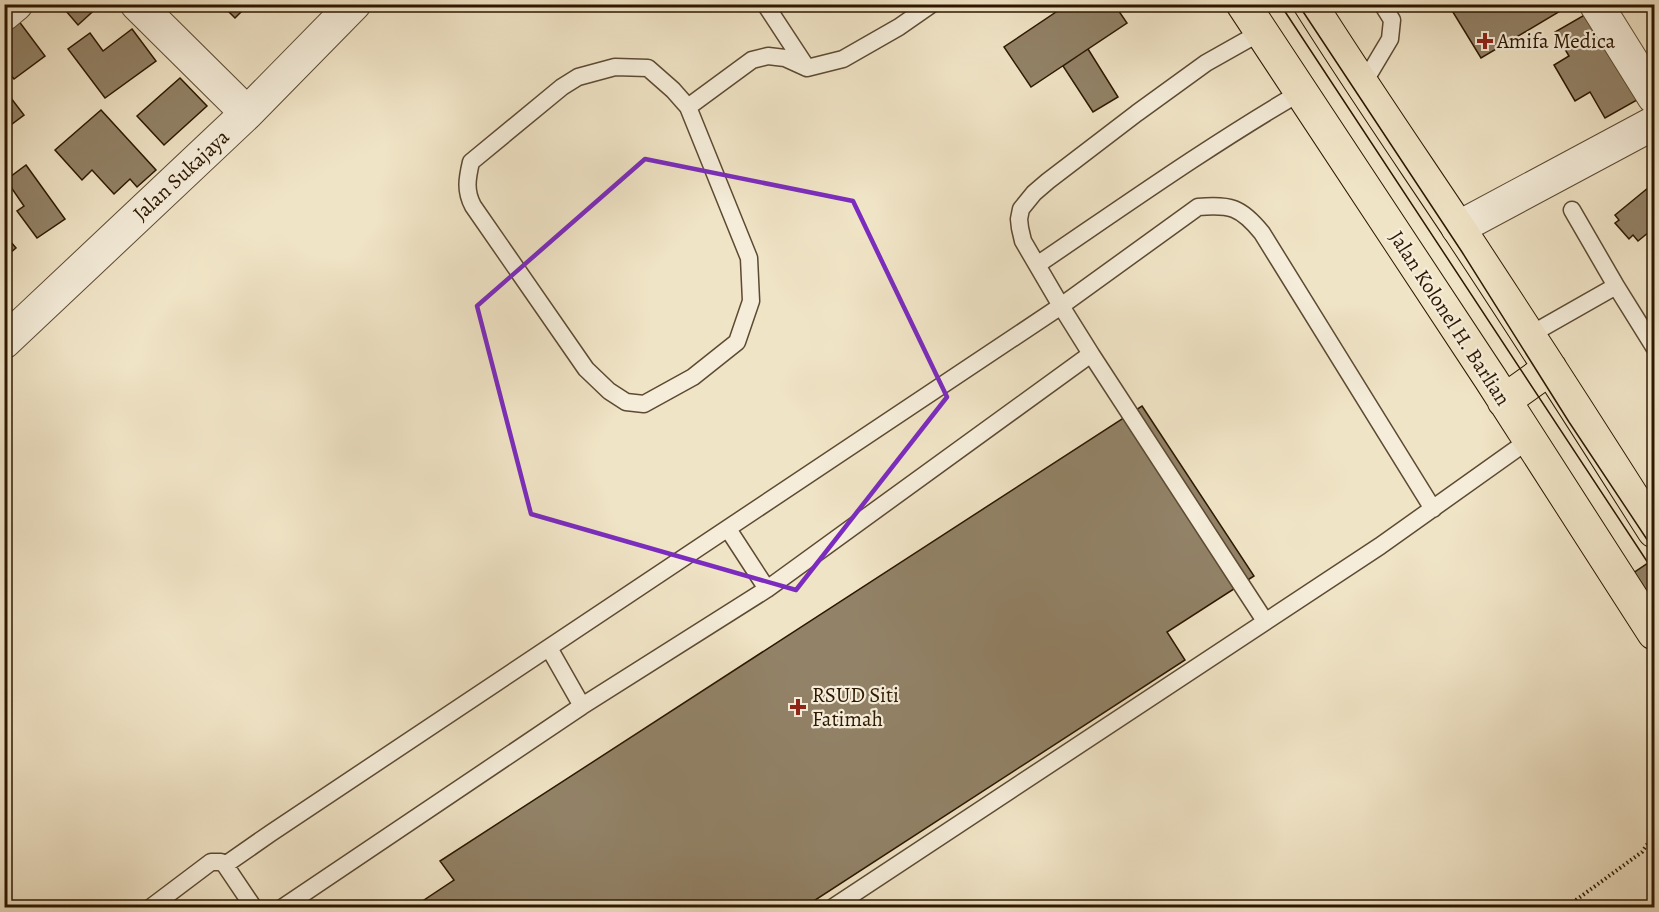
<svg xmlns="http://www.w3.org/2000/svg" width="1659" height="912" viewBox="0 0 1659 912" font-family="Alegreya,serif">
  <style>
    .building { fill: #928267; stroke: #2c1700; stroke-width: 1.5 }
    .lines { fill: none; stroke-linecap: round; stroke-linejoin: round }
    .lane-casing { stroke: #5d4a32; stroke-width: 19 }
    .street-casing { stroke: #5d4a32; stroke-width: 35 }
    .highway-casing { stroke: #2c1700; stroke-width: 35 }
    .path { stroke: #2c1700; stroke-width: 4; stroke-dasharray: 1.5 3; stroke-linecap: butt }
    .lane { stroke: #f5edda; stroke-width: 16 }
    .street { stroke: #f5edda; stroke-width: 33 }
    .highway { stroke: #f0e4c6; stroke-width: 33 }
    .tram { stroke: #2c1700; stroke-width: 1.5 }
    .marked { fill: none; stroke: #7b2cbf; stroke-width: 4.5; stroke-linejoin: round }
    .poi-dot { fill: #8f2418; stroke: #f5edda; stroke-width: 2 }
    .labels { text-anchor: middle; stroke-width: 4.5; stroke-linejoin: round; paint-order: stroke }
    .poi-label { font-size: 21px; fill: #2c1700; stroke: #f5edda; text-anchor: start }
    .street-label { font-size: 21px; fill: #2c1700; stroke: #f5edda }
  </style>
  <rect width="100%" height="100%" fill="#f0e4c6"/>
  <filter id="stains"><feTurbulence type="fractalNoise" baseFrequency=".00333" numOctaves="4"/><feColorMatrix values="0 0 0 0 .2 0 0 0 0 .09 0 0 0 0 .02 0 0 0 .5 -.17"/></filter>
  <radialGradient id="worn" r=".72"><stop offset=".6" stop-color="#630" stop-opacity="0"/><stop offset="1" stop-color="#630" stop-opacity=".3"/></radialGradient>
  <path class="building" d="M60 4H101L78 25Z
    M221 4H249L235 18Z
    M1068 4H1114L1127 23 1031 87 1004 47Z
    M1448 4H1559L1562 10 1481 58Z
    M1588 13 1637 100 1605 118 1590 92 1575 101 1554 65 1569 56 1555 32Z
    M15 16 45 56 14 79 4 67V24Z
    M132 29 156 61 105 98 68 49 90 33 103 51Z
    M1088 49 1118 97 1093 112 1063 66Z
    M180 78 207 106 164 145 137 116Z
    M4 89 24 115 4 130Z
    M101 110 156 170 137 187 130 179 114 194 92 170 82 180 55 150Z
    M26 165 65 219 37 238 17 211 24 206 6 180Z
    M1654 183V228L1638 241 1633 235 1629 239 1615 223 1619 220 1615 215Z
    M4 234 16 248 4 258Z
    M1142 406 1254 576 1167 632 1185 660 803 908H412L454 880 440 861Z
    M1654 559V645L1614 586Z"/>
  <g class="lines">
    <g class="lane-casing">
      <path id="lane" d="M765 4 807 68
        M615 67 648 68 673 90 688 107 749 258 751 301 737 342 693 377 644 404 626 402 609 391 586 369 473 206C465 191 467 179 471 162L562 87 578 77Z
        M1362 86 1390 39 1392 20 1382 4
        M688 107 752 60 768 56 785 58 807 68 843 59 899 27 932 4
        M1572 210 1616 286
        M1037 265C1124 206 1210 145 1301 92
        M1528 336 1616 286 1654 347
        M1091 354 1265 621
        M728 529 767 589
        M549 648 582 706
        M225 865 271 833 1061 306 1198 207C1230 204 1241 207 1262 233L1433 509
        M150 908 211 862H221L225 865 254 908
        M282 908 582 706 767 589 1091 354 1061 306 1023 241 1020 228 1019 219 1021 209 1034 193 1048 181 1137 113 1206 63 1261 32
        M832 908 1380 546 1529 440"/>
    </g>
    <g class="street-casing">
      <path id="street" d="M137 4 247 113
        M1596 4 1654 97
        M4 14 16 4
        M1458 228 1654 123
        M4 342 247 113 354 4"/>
    </g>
    <g class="highway-casing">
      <path id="highway" d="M1243 4 1490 378 1654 633
        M1310 4C1358 80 1409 154 1459 229 1525 329 1590 430 1654 531
        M1504 401 1550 368"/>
    </g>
    <path class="path" d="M1565 908 1642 852 1654 835"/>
    <use href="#lane" class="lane"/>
    <use href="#street" class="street"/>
    <use href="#highway" class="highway"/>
    <path class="tram" d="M1280 4 1654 572
      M1298 4 1462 252 1569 422 1654 550"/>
  </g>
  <path class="marked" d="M645 159 853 201 947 397 796 590 531 514 477 306Z"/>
  <g class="poi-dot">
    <path d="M1482 32h6v6h6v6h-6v6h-6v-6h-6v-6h6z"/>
    <path d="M795 698h6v6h6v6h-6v6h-6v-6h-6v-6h6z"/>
  </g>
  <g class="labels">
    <g class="poi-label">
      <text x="1497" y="48">Amifa Medica</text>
      <text x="812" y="702">RSUD Siti<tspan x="812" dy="24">Fatimah</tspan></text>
    </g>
    <g class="street-label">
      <text transform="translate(181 175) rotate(-43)" y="7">Jalan Sukajaya</text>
      <text transform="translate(1450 318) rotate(57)" y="7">Jalan Kolonel H. Barlian</text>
    </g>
  </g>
  <rect width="1659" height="912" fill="none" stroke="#f0e4c6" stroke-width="24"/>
  <rect x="6" y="6" width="1647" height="900" fill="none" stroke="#2c1700" stroke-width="3"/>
  <rect x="12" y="12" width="1635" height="888" fill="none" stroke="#2c1700" stroke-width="1.5"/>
  <rect width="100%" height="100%" filter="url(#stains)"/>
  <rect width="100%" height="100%" fill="url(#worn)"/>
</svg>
